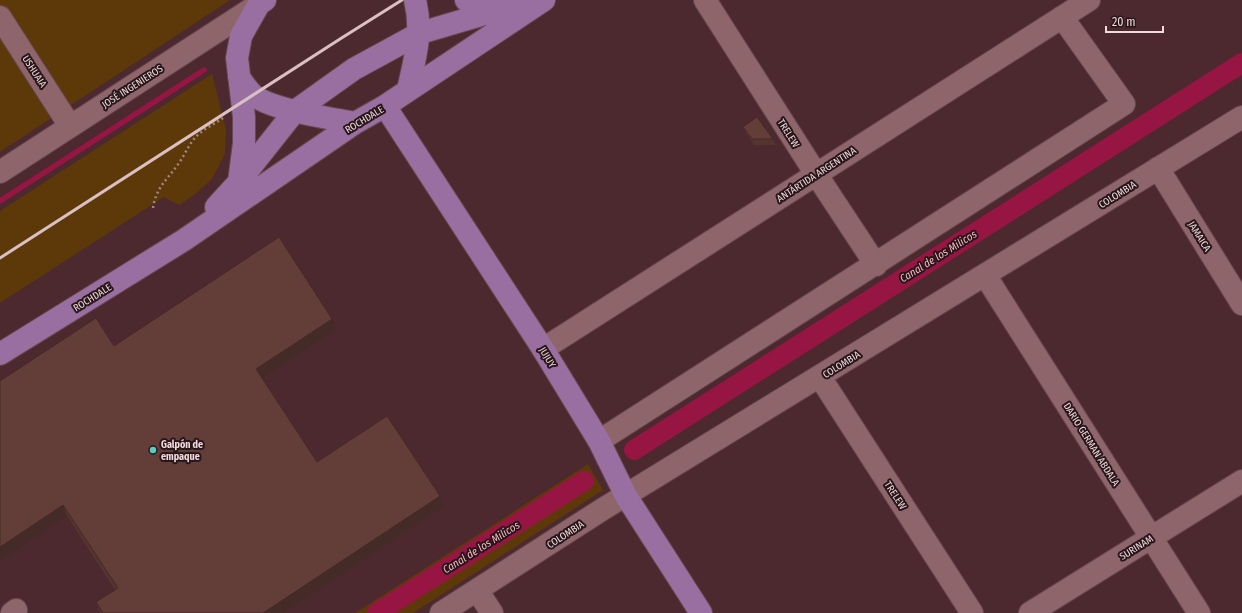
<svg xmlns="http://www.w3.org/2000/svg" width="1242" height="613" viewBox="0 0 1242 613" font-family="'Fira Sans Condensed',sans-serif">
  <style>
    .green { fill: #5d390a }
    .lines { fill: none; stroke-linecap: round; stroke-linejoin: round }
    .stream { stroke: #971543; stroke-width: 5.5 }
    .canal { stroke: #971543; stroke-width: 20 }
    .minor-casing { stroke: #67484e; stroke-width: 24 }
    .major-casing { stroke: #67484e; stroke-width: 24 }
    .path { stroke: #a28489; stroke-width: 2.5; stroke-dasharray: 2 3; stroke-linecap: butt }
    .minor { stroke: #8f656c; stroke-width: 22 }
    .major { stroke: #996fa1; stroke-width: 22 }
    .rail { stroke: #dabfc3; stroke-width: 3 }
    .wall { fill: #553430 }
    .shaded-wall { fill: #452b27 }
    .building { fill: #633d38; stroke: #452b27 }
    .poi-dot { fill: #56cec3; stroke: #27171a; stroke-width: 1.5 }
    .labels { text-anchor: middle; stroke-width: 4; stroke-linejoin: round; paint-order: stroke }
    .street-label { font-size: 10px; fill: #f2d9dd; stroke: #27171a }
    .poi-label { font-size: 10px; font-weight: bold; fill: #f2d9dd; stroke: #27171a; text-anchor: start }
    .water-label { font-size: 11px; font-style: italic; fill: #f8b6c2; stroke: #27171a }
  </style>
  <rect width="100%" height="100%" fill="#4c282f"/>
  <path class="green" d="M0 0H230L0 152Z
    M212 74 226 130 225 154 212 179 194 195 179 205 164 197 0 303V211Z
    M588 464 603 490 413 613H355Z"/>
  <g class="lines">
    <path class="stream" d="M0 201 204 70"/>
    <path class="canal" d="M634 450 1242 63
      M377 613 584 481"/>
    <g class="minor-casing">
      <path id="minor" d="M705 0 816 174 876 265
        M0 17 70 126
        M1158 168 1242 304
        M0 172 259 4
        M985 275 1199 613
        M543 349 1089 0
        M820 377 972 613
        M599 441 1124 104 1062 17
        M477 590 492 613
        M12 613 16 610
        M441 613 603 509 1242 117
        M1030 613 1242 481"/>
    </g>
    <g class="major-casing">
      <path id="major" d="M466 0 485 6 500 8
        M239 77C243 83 247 89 252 94 270 110 330 118 355 123
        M408 90C415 58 423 33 415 0
        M385 106 543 349 599 441 626 496 701 613
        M239 182 244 143V117L237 58 241 36 259 4 265 0
        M216 207 238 183 295 111 354 69 420 33 505 8 530 0
        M0 354 184 240 355 123 385 106 544 0"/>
    </g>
    <path class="path" d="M153 208C156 187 168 179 179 163 186 153 190 141 200 133 207 127 216 123 223 118"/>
    <use href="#minor" class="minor"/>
    <use href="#major" class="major"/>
    <path class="rail" d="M0 258 340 39 402 0"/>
  </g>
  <path class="wall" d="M743 127 773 139 776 145H754L746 133Z
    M336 330 262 379 317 462 444 507 284 613H100L96 602 115 590 67 516 0 561 114 346Z"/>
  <path class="shaded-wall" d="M332 319 336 330 260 380 256 369Z
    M440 496 444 507 284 613H263Z
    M63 505 67 516 0 561V547Z"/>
  <path class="building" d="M757 117 773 139H752L743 127Z
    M279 237 332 319 256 369 317 462 387 416 440 496 263 613H103L96 602 118 588 63 505 0 547V381L96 318 114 346Z"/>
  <circle class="poi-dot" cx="153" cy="450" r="4"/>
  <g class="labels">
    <g class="street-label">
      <text transform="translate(35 71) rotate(57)" y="4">USHUAIA</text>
      <text transform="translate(132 86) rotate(-33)" y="4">JOSÉ INGENIEROS</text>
      <text transform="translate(364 119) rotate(-31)" y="4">ROCHDALE</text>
      <text transform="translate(789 133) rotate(58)" y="4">TRELEW</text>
      <text transform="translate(816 174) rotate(-33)" y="4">ANTÁRTIDA ARGENTINA</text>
      <text transform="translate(1117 194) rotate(-32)" y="4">COLOMBIA</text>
      <text transform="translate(1200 236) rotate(58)" y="4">JAMAICA</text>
      <text transform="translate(92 297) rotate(-32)" y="4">ROCHDALE</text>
      <text transform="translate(548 357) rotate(58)" y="4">JUJUY</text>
      <text transform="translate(841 364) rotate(-32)" y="4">COLOMBIA</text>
      <text transform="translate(1092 444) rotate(58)" y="4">DARIO GERMAN ABDALA</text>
      <text transform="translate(896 495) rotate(57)" y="4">TRELEW</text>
      <text transform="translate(565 534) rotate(-33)" y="4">COLOMBIA</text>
      <text transform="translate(1136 547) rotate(-32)" y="4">SURINAM</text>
    </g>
    <g class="poi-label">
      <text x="161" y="448">Galpón de<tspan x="161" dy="12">empaque</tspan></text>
    </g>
    <g class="water-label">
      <text transform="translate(938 256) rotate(-32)" y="4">Canal de los Milicos</text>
      <text transform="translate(481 547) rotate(-32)" y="4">Canal de los Milicos</text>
    </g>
  </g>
  <path d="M1106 26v6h57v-6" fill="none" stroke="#f2d9dd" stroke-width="2"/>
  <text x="1112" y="26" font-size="12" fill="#f2d9dd" stroke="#27171a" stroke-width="3" paint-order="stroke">20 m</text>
</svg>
